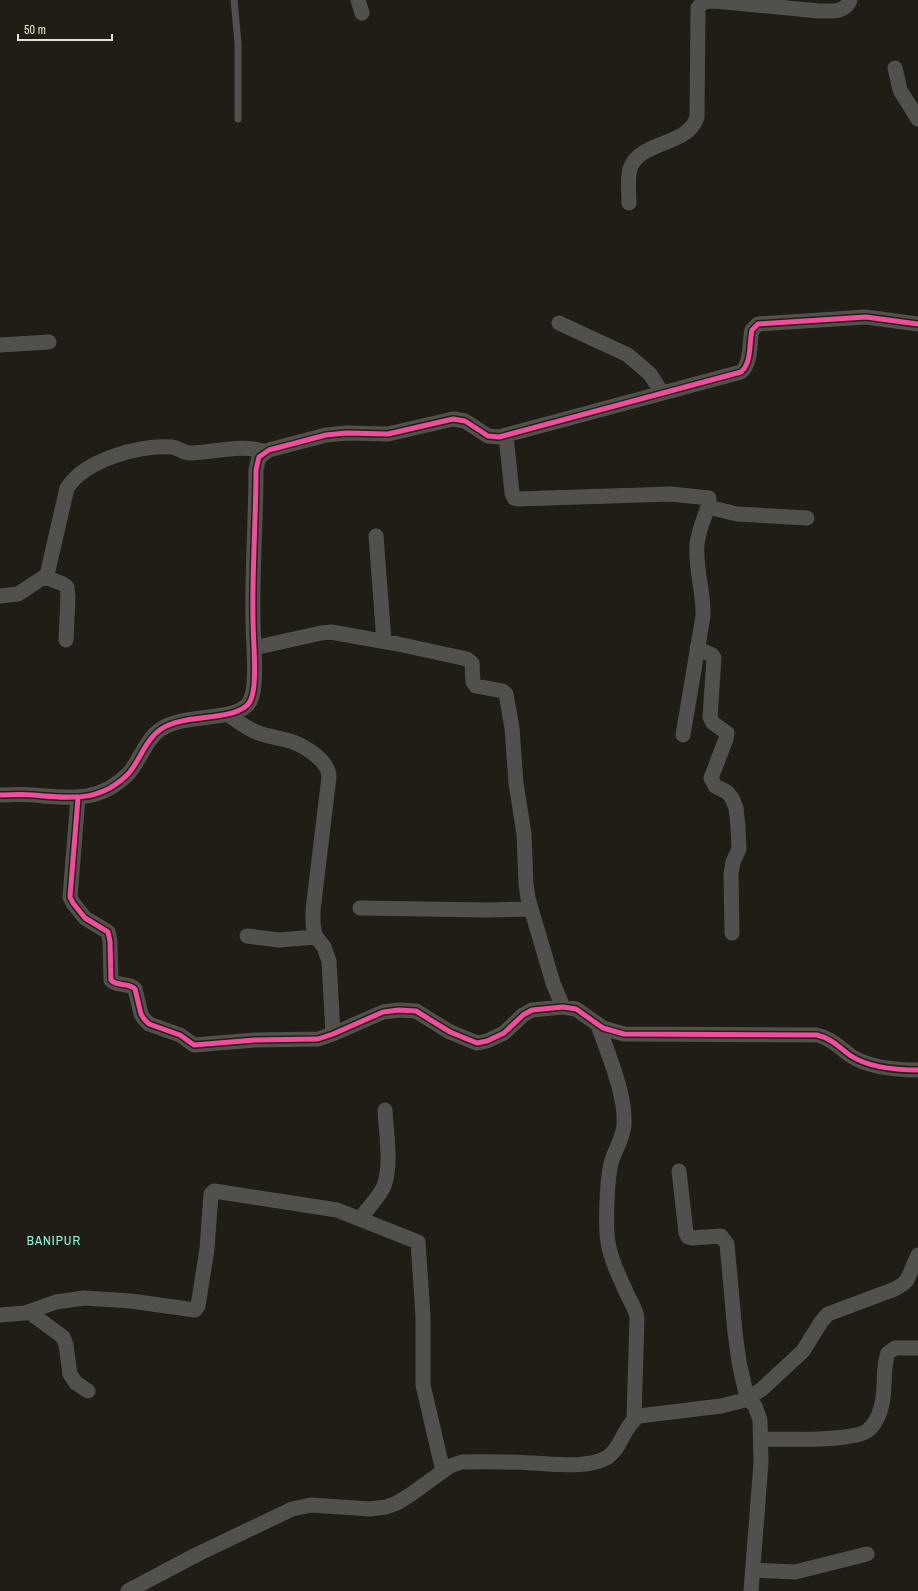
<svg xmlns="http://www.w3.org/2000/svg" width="918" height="1591" viewBox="0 0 918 1591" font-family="'Archivo Narrow',sans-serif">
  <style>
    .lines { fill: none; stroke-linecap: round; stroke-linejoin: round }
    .lane { stroke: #51504c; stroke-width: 7 }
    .street { stroke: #51504c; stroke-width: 15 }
    .cycleway-casing { stroke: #232011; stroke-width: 8 }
    .cycleway { stroke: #ef4d9e; stroke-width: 5 }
    .labels { text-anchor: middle; stroke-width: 3; stroke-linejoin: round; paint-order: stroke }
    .quarter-label { font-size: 13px; letter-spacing: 1px; fill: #8df5e7; stroke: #232011 }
  </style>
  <rect width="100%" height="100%" fill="#1f1d15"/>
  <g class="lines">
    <path class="lane" d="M234 0 238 43V119"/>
    <path class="street" d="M358 0 362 13
      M895 68 900 90 918 119
      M629 203C629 192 627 180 630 169 639 140 688 147 697 117L698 8C702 2 707 1 714 1L819 11C831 11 845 13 850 0
      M559 323 628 355 650 374 662 393
      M0 345 49 342
      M506 436 512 493 514 498 517 499 671 494 709 498V503C705 517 698 531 697 545 695 568 704 592 703 616L683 735
      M708 507 737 514 807 518
      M376 536 384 641
      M45 577 63 584 67 587 68 597 66 640
      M0 596 18 594 47 575 67 488C86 459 140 445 172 447 179 448 183 453 190 453 214 453 242 443 266 452
      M254 648 321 633 331 632 398 644 467 659 472 663 473 682 476 686 503 691 506 694 512 728 516 783 524 834 526 884 528 898 553 983 563 1007
      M697 648 712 655 714 658 710 717 713 723 727 733 726 739 711 778 715 786 727 792 732 798 736 808 738 827 739 849 733 862 731 874 732 933
      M227 714C236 720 246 728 256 732 268 737 281 738 293 742 306 747 329 761 329 777L313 910V924L315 935 324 947 329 961 333 1034
      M0 795C11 795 22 794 33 795 71 798 100 803 129 773 140 760 146 739 161 729 184 714 226 721 245 707 252 702 253 693 254 685 256 663 253 641 253 618 252 569 256 520 256 470L259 457 269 450 326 435 346 433 388 434 453 419 465 421 488 436 499 437 741 372C752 363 749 342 752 330L758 324 866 317 918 324
      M78 798 70 897 73 903 85 918 108 932 110 941 111 980C117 987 128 982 135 989L141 1014 144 1019 149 1024 180 1035 194 1045 255 1040 318 1039 333 1034 383 1012 399 1010 416 1011 450 1032 477 1043 487 1041 504 1033 523 1015 532 1010 563 1007 576 1009 603 1028 624 1034 817 1035C831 1038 840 1048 851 1056 870 1068 896 1070 918 1070
      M360 908 488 910 531 909
      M247 936 279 940 316 937
      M598 1025C608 1054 626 1095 624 1125 623 1138 616 1148 612 1160 607 1176 606 1215 607 1233 608 1255 619 1276 628 1296 632 1304 636 1310 637 1318L634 1419
      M679 1171 686 1233 688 1237 691 1238 721 1236 727 1244 735 1332 739 1362 747 1398 755 1406 760 1420 761 1463 751 1591
      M360 1219C367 1209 380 1196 384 1186 392 1165 386 1132 385 1110
      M29 1312 63 1337 66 1345 70 1374 76 1383 88 1391
      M0 1315 25 1313 56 1302 84 1298 131 1301 195 1310 198 1306 207 1249 211 1194 214 1191 337 1210 418 1242 423 1316V1385L443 1471
      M761 1439C784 1439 850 1442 867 1431 875 1425 880 1413 882 1404 886 1387 882 1369 888 1353L895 1348H918
      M753 1570 795 1572 867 1554
      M128 1591 196 1555 292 1509 311 1505 370 1509 386 1507 397 1503 410 1495 450 1466 462 1462C486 1461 509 1462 533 1463 555 1464 588 1469 608 1457 622 1447 624 1425 639 1416L721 1406 745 1400 762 1389 803 1351 821 1322 828 1314 895 1289 903 1284 907 1280 918 1255"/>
    <g class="cycleway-casing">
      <path id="cycleway" d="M0 795C11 795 22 794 33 795 71 798 100 803 129 773 140 760 146 739 161 729 184 714 226 721 245 707 252 702 253 693 254 685 256 663 253 641 253 618 252 569 256 520 256 470L259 457 269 450 326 435 346 433 388 434 453 419 465 421 488 436 499 437 741 372C752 363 749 342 752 330L758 324 866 317 918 324
        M78 798 70 897 73 903 85 918 108 932 110 941 111 980C117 987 128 982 135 989L141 1014 144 1019 149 1024 180 1035 194 1045 255 1040 318 1039 333 1034 383 1012 399 1010 416 1011 450 1032 477 1043 487 1041 504 1033 523 1015 532 1010 563 1007 576 1009 603 1028 624 1034 817 1035C831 1038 840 1048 851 1056 870 1068 896 1070 918 1070"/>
    </g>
    <use href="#cycleway" class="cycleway"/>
  </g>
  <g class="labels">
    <g class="quarter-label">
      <text x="54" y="1245">BANIPUR</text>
    </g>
  </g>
  <path d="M18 34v6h94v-6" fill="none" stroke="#e6e4da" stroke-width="2"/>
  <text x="24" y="34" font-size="12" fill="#e6e4da" stroke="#232011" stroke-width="3" paint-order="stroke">50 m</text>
</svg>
